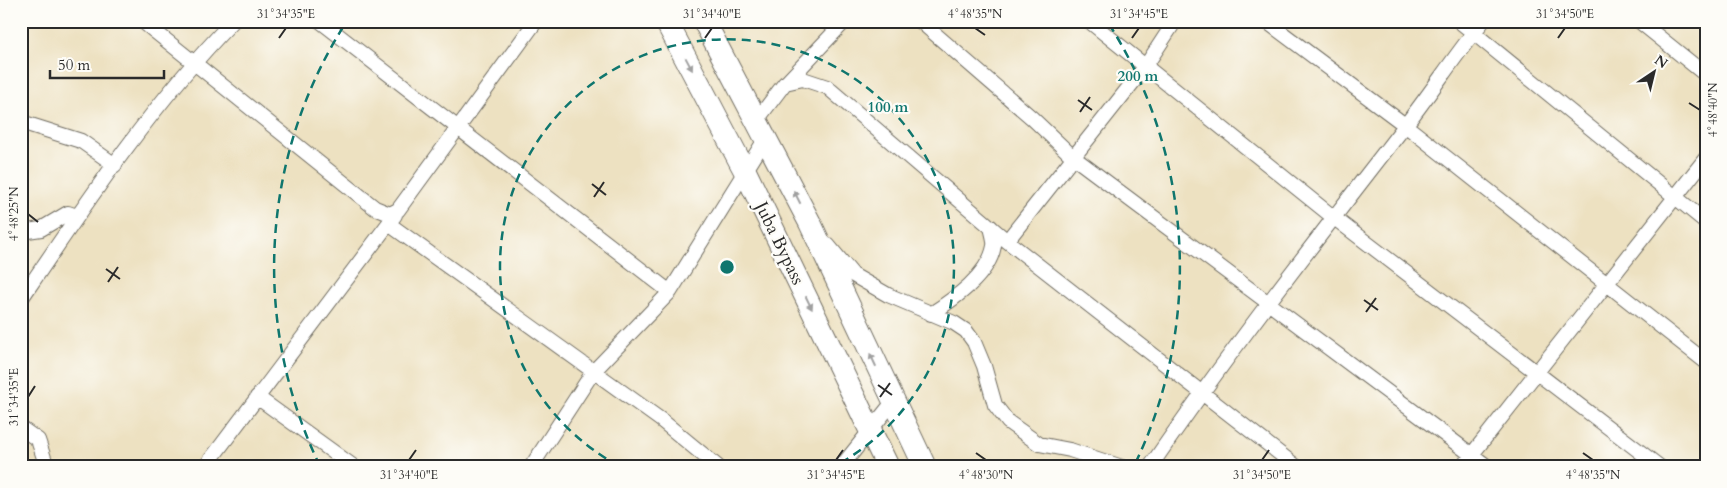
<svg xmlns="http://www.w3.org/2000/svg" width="1727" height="488" viewBox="0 0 1727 488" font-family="Cardo,serif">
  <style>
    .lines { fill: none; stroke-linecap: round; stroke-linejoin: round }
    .minor-casing { stroke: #6f6b60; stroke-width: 16 }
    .primary-casing { stroke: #6f6b60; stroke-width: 24 }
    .minor { stroke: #fff; stroke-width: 14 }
    .primary { stroke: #fff; stroke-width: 22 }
    .oneway { fill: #a0a0a0 }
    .ticks { fill: none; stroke: #2b2b2b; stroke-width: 2 }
    .ring { fill: none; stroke: #0f766e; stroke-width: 2.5; stroke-dasharray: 9 6 }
    .labels { text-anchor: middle; stroke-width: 4.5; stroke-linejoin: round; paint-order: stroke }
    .street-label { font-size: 18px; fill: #2b2b2b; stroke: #fdfcf7 }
    .centre { fill: #0f766e; stroke: #fdfcf7; stroke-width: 2.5 }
    .ring-label { font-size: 15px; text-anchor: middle; font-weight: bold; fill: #0f766e; stroke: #fdfcf7; stroke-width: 4.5; stroke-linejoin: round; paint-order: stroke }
    .neatline { fill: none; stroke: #2b2b2b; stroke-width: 2 }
    .ticks-label { font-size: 12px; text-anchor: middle; fill: #2b2b2b }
  </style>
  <rect width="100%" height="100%" fill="#fdfcf7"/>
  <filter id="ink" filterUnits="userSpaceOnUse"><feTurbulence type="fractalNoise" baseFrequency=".02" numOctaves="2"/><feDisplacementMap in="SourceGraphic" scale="10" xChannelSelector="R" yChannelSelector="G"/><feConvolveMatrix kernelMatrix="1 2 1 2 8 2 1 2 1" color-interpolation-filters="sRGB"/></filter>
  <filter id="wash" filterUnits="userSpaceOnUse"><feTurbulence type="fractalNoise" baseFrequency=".0096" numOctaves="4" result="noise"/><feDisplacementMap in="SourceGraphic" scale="20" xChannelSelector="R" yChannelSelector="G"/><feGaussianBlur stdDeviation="1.12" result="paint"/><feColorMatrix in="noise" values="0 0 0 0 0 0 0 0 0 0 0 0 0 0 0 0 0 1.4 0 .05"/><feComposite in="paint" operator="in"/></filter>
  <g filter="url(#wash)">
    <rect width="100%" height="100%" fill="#ede1c1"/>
  </g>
  <g filter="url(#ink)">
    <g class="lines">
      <g class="minor-casing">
        <path id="minor" d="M142 21 375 208 390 214 398 210 536 21
          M320 21 670 292
          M920 21 1032 118 1073 157 1488 467
          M1089 21 1333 217 1660 467
          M1266 21 1405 125 1706 362
          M1459 21 1706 222
          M1639 21 1706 75
          M786 83 845 21
          M757 120 785 83 803 79 827 87 1007 241 1297 467
          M21 122 81 141 115 165
          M393 227 661 420 718 467
          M21 232 41 229 68 213 77 216
          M1007 241 1145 67 1175 21
          M828 245 853 275 888 295 954 323 966 331 974 342 984 366 995 405 1008 422 1039 444 1070 450 1122 467
          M21 299C86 203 152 104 233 21
          M931 314C954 299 989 275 994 246 995 241 992 232 991 227
          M257 397 354 467
          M21 428 38 440 47 467
          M205 467 395 215
          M531 467 593 372 670 292 766 138
          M841 467 893 402
          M1150 467C1230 350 1317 239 1404 127 1431 93 1455 55 1483 21
          M1462 467 1706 158"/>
      </g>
      <g class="primary-casing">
        <path id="primary" d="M666 21 745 171 888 467
          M704 21 810 223 925 467"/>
      </g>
      <use href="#minor" class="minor"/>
      <use href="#primary" class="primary"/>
    </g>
    <defs><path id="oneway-solid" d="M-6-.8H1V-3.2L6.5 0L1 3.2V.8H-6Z" transform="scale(1.25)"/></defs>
    <g class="oneway">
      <use href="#oneway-solid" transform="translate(689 64) rotate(62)"/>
      <use href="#oneway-solid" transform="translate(797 197) rotate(-117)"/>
      <use href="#oneway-solid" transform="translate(809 303) rotate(64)"/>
      <use href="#oneway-solid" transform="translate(873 360) rotate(-115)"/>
    </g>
  </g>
  <path class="ticks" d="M975 28 985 35M279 38 286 28M705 38 712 28M1132 38 1139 28M1558 38 1565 28M1078 100 1092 110M1689 103 1700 110M1080 112 1090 97M592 184 606 195M594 197 604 182M28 214 38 222M106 269 120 279M108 282 118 267M1364 300 1378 310M1366 312 1376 298M878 385 892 395M28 397 35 386M880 397 890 383M976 453 986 460M1583 453 1593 460M409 460 416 450M836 460 843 450M1262 460 1269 450"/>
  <g class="ring">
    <path d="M619 466A227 227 0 1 1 835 466"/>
    <path d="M320 466A453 453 0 0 1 345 24M1109 24A453 453 0 0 1 1134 466"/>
  </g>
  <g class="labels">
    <g class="street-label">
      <text transform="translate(780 243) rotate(64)" y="6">Juba Bypass</text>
    </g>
  </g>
  <circle cx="727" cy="267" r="8" class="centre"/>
  <g class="ring-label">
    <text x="1138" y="81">200 m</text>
    <text x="888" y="112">100 m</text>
  </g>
  <rect width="1727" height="488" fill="none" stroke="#fdfcf7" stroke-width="55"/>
  <g transform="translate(1654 72) rotate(35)" stroke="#fdfcf7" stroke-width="4" paint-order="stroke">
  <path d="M0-4L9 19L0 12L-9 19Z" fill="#2b2b2b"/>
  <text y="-8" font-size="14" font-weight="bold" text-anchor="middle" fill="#2b2b2b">N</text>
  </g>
  <path d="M50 70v8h114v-8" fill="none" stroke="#2b2b2b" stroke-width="2.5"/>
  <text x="58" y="70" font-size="15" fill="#2b2b2b" stroke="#fdfcf7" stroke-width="4" paint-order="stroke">50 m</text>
  <rect x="28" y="28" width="1672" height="432" class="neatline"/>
  <g class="ticks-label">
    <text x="286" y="18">31°34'35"E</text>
    <text x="712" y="18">31°34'40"E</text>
    <text x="975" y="18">4°48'35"N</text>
    <text x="1139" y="18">31°34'45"E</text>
    <text x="1565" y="18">31°34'50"E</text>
    <text transform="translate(1713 110) rotate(-90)" y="4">4°48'40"N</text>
    <text transform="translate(14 214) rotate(-90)" y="4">4°48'25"N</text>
    <text transform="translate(14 397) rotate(-90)" y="4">31°34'35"E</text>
    <text x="409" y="479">31°34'40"E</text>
    <text x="836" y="479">31°34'45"E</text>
    <text x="986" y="479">4°48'30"N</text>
    <text x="1262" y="479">31°34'50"E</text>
    <text x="1593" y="479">4°48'35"N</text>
  </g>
</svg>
